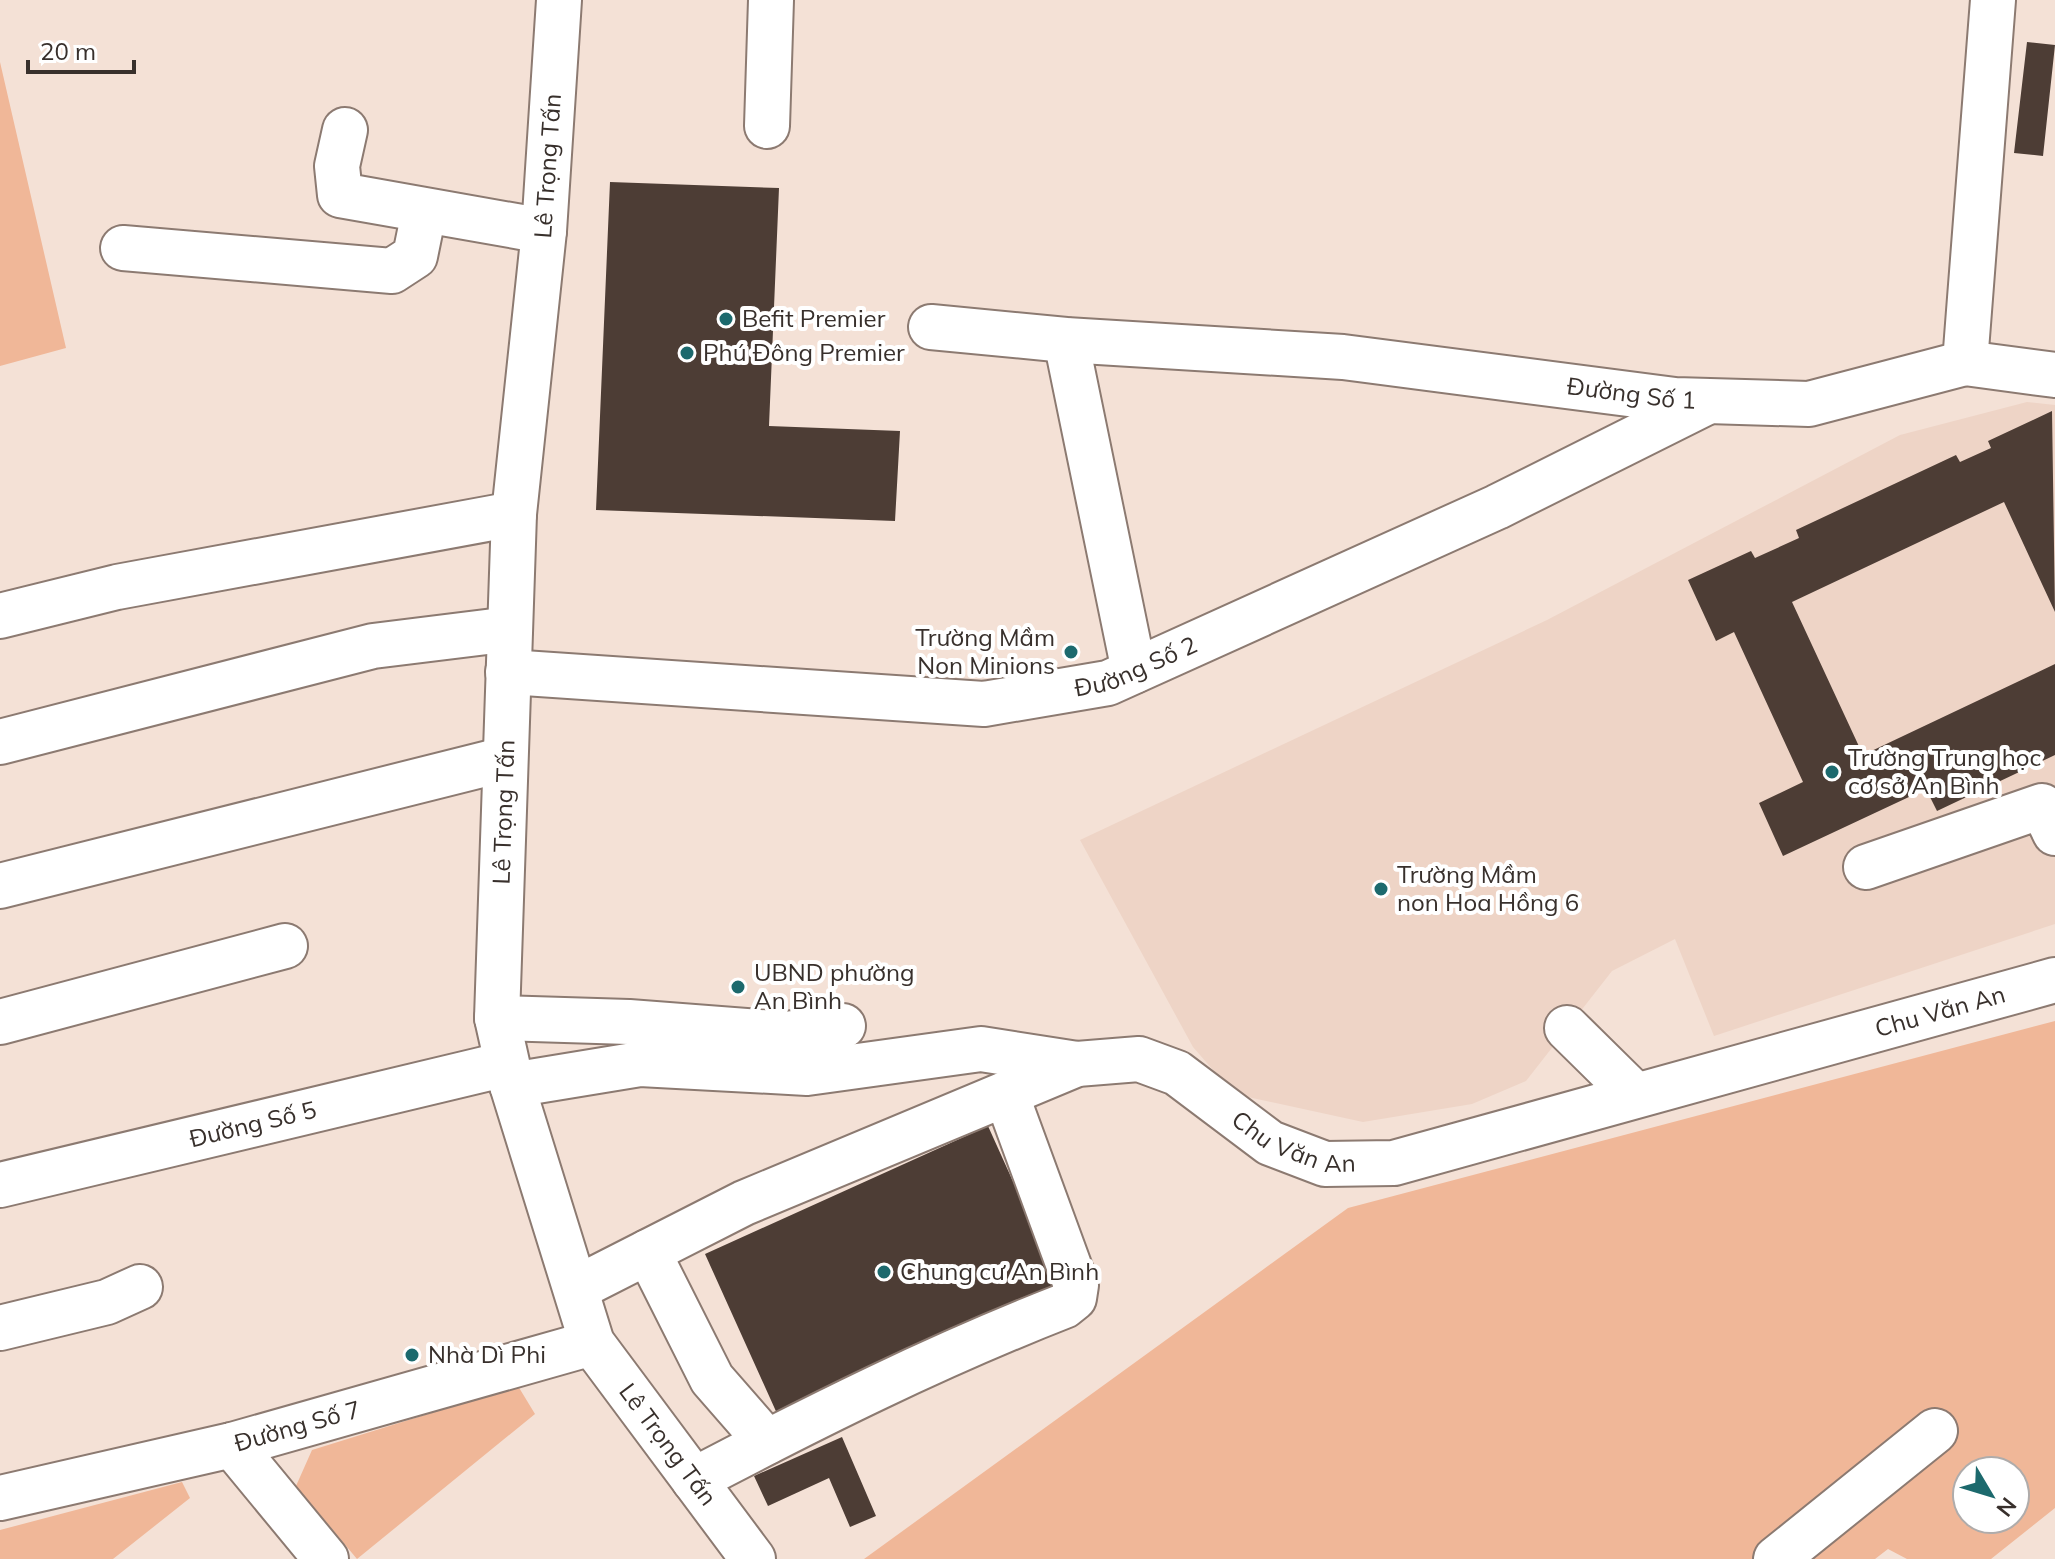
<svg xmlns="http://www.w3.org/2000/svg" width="2055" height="1559" viewBox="0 0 2055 1559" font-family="Mulish,sans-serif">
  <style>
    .built { fill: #eed4c6 }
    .green { fill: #f0b798; fill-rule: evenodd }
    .building { fill: #4d3d35 }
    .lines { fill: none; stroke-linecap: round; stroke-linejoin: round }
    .minor-casing { stroke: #8c7a71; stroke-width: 48 }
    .minor { stroke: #fff; stroke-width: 44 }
    .poi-dot { fill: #1c696d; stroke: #fff; stroke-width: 3 }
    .labels { text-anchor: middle; stroke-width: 8; stroke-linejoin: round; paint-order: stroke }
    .street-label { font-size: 24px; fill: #38302c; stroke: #fff }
    .poi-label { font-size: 24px; fill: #38302c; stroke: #fff; text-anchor: start }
  </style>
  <rect width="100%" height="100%" fill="#f4e1d6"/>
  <path class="built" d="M2027 402 2055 405V924L1714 1036 1675 939 1612 971 1526 1081 1472 1104 1363 1122 1234 1094 1193 1047 1080 840 1547 620 1900 435Z"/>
  <path class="green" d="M0 62 66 348 0 366Z
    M2055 1021V1508L1991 1559H1907L1888 1549 1875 1559H864L1348 1208ZM1967 1471H2015V1519H1967Z
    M518 1386 535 1414 357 1559 296 1486 312 1450Z
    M182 1482 190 1498 113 1559H0V1530Z"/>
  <path class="building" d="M2027 42 2055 45 2043 156 2014 153Z
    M610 182 779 188 769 426 900 431 895 521 596 510Z
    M2052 411 2055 612 2004 502 1792 602 1863 755 2055 664V755L1937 811 1926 789 1783 856 1759 803 1803 782 1734 632 1716 641 1688 580 1751 551 1755 558 1799 538 1796 530 1956 455 1960 462 1991 448 1988 441Z
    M988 1126 1062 1290 779 1418 705 1254Z
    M842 1437 876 1516 850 1527 829 1478 768 1506 754 1476Z"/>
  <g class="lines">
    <g class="minor-casing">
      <g id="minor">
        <path id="s1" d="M559 0 544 231 514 514 497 1018 512 1085 592 1343 753 1559"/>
        <path d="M767 126 771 0"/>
        <path d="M345 130 337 166 340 195 544 231"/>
        <path d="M123 248 392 271 415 256 424 212"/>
        <path id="s2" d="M931 327 1066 340 1343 357 1675 400 1809 404 1965 363 1993 0"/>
        <path d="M1066 340 1134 671"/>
        <path d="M1965 363 2055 375"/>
        <path d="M0 616 117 587 514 514"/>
        <path id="s3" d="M508 672 984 704 1108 683 1497 507 1707 402"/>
        <path d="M0 742 373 646 510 629"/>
        <path d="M1866 867 2042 806 2055 833"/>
        <path d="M0 886 505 759"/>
        <path d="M497 1018 629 1022 786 1034 843 1026"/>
        <path d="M0 1022 285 946"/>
        <path d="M1567 1028 1634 1094"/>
        <path d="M512 1085 640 1064 807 1073 981 1049 1077 1064"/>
        <path id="s4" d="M0 1185 506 1064"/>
        <path d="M648 1252 712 1379 767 1442"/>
        <path id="s5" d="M577 1288 744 1203 1077 1064 1139 1059 1177 1073 1270 1143 1325 1164 1394 1163 2055 980"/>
        <path d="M0 1328 107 1302 140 1287"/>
        <path d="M232 1445 326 1559"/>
        <path d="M694 1480C816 1416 936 1356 1064 1306L1074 1298 1076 1285 1006 1094"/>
        <path id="s6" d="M0 1498 232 1445 592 1343"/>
        <path d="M1776 1559 1935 1431"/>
      </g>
    </g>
    <use href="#minor" class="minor"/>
  </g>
  <g class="poi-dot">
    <circle cx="726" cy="319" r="8"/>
    <circle cx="687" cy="353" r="8"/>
    <circle cx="1071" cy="652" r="8"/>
    <circle cx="1832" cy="772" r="8"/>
    <circle cx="1381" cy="889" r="8"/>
    <circle cx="738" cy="987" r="8"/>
    <circle cx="884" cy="1272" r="8"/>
    <circle cx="412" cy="1355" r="8"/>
  </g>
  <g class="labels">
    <g class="street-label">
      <text transform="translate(548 166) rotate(-86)" y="8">Lê Trọng Tấn</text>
      <text dy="8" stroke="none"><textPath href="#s2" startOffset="704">Đường Số 1</textPath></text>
      <text dy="8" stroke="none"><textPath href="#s3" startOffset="634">Đường Số 2</textPath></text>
      <text transform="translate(504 812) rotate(-88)" y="8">Lê Trọng Tấn</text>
      <text dy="8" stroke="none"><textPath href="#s5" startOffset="1462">Chu Văn An</textPath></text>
      <text dy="8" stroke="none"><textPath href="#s4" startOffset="260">Đường Số 5</textPath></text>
      <text dy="8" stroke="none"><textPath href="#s5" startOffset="790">Chu Văn An</textPath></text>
      <text dy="8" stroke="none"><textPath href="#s6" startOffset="306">Đường Số 7</textPath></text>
      <text dy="8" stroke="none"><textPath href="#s1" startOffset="1486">Lê Trọng Tấn</textPath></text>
    </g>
    <g class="poi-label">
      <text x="742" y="327">Befit Premier</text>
      <text x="703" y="361">Phú Đông Premier</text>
      <text x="1055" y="646" text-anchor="end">Trường Mầm<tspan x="1055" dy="28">Non Minions</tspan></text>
      <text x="1848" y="766">Trường Trung học<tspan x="1848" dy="28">cơ sở An Bình</tspan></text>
      <text x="1397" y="883">Trường Mầm<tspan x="1397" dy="28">non Hoa Hồng 6</tspan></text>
      <text x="754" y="981">UBND phường<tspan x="754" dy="28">An Bình</tspan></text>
      <text x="900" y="1280">Chung cư An Bình</text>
      <text x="428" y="1363">Nhà Dì Phi</text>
    </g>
  </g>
  <g transform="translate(1991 1495) rotate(128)"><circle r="38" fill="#ffffff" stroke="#afacab" stroke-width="2"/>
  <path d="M0-6L14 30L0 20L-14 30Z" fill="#1c696d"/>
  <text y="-12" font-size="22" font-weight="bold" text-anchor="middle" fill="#38302c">N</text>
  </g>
  <path d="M28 60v12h106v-12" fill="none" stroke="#38302c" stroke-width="4"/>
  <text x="40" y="60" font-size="24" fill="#38302c" stroke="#ffffff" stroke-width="6" paint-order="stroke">20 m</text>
</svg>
